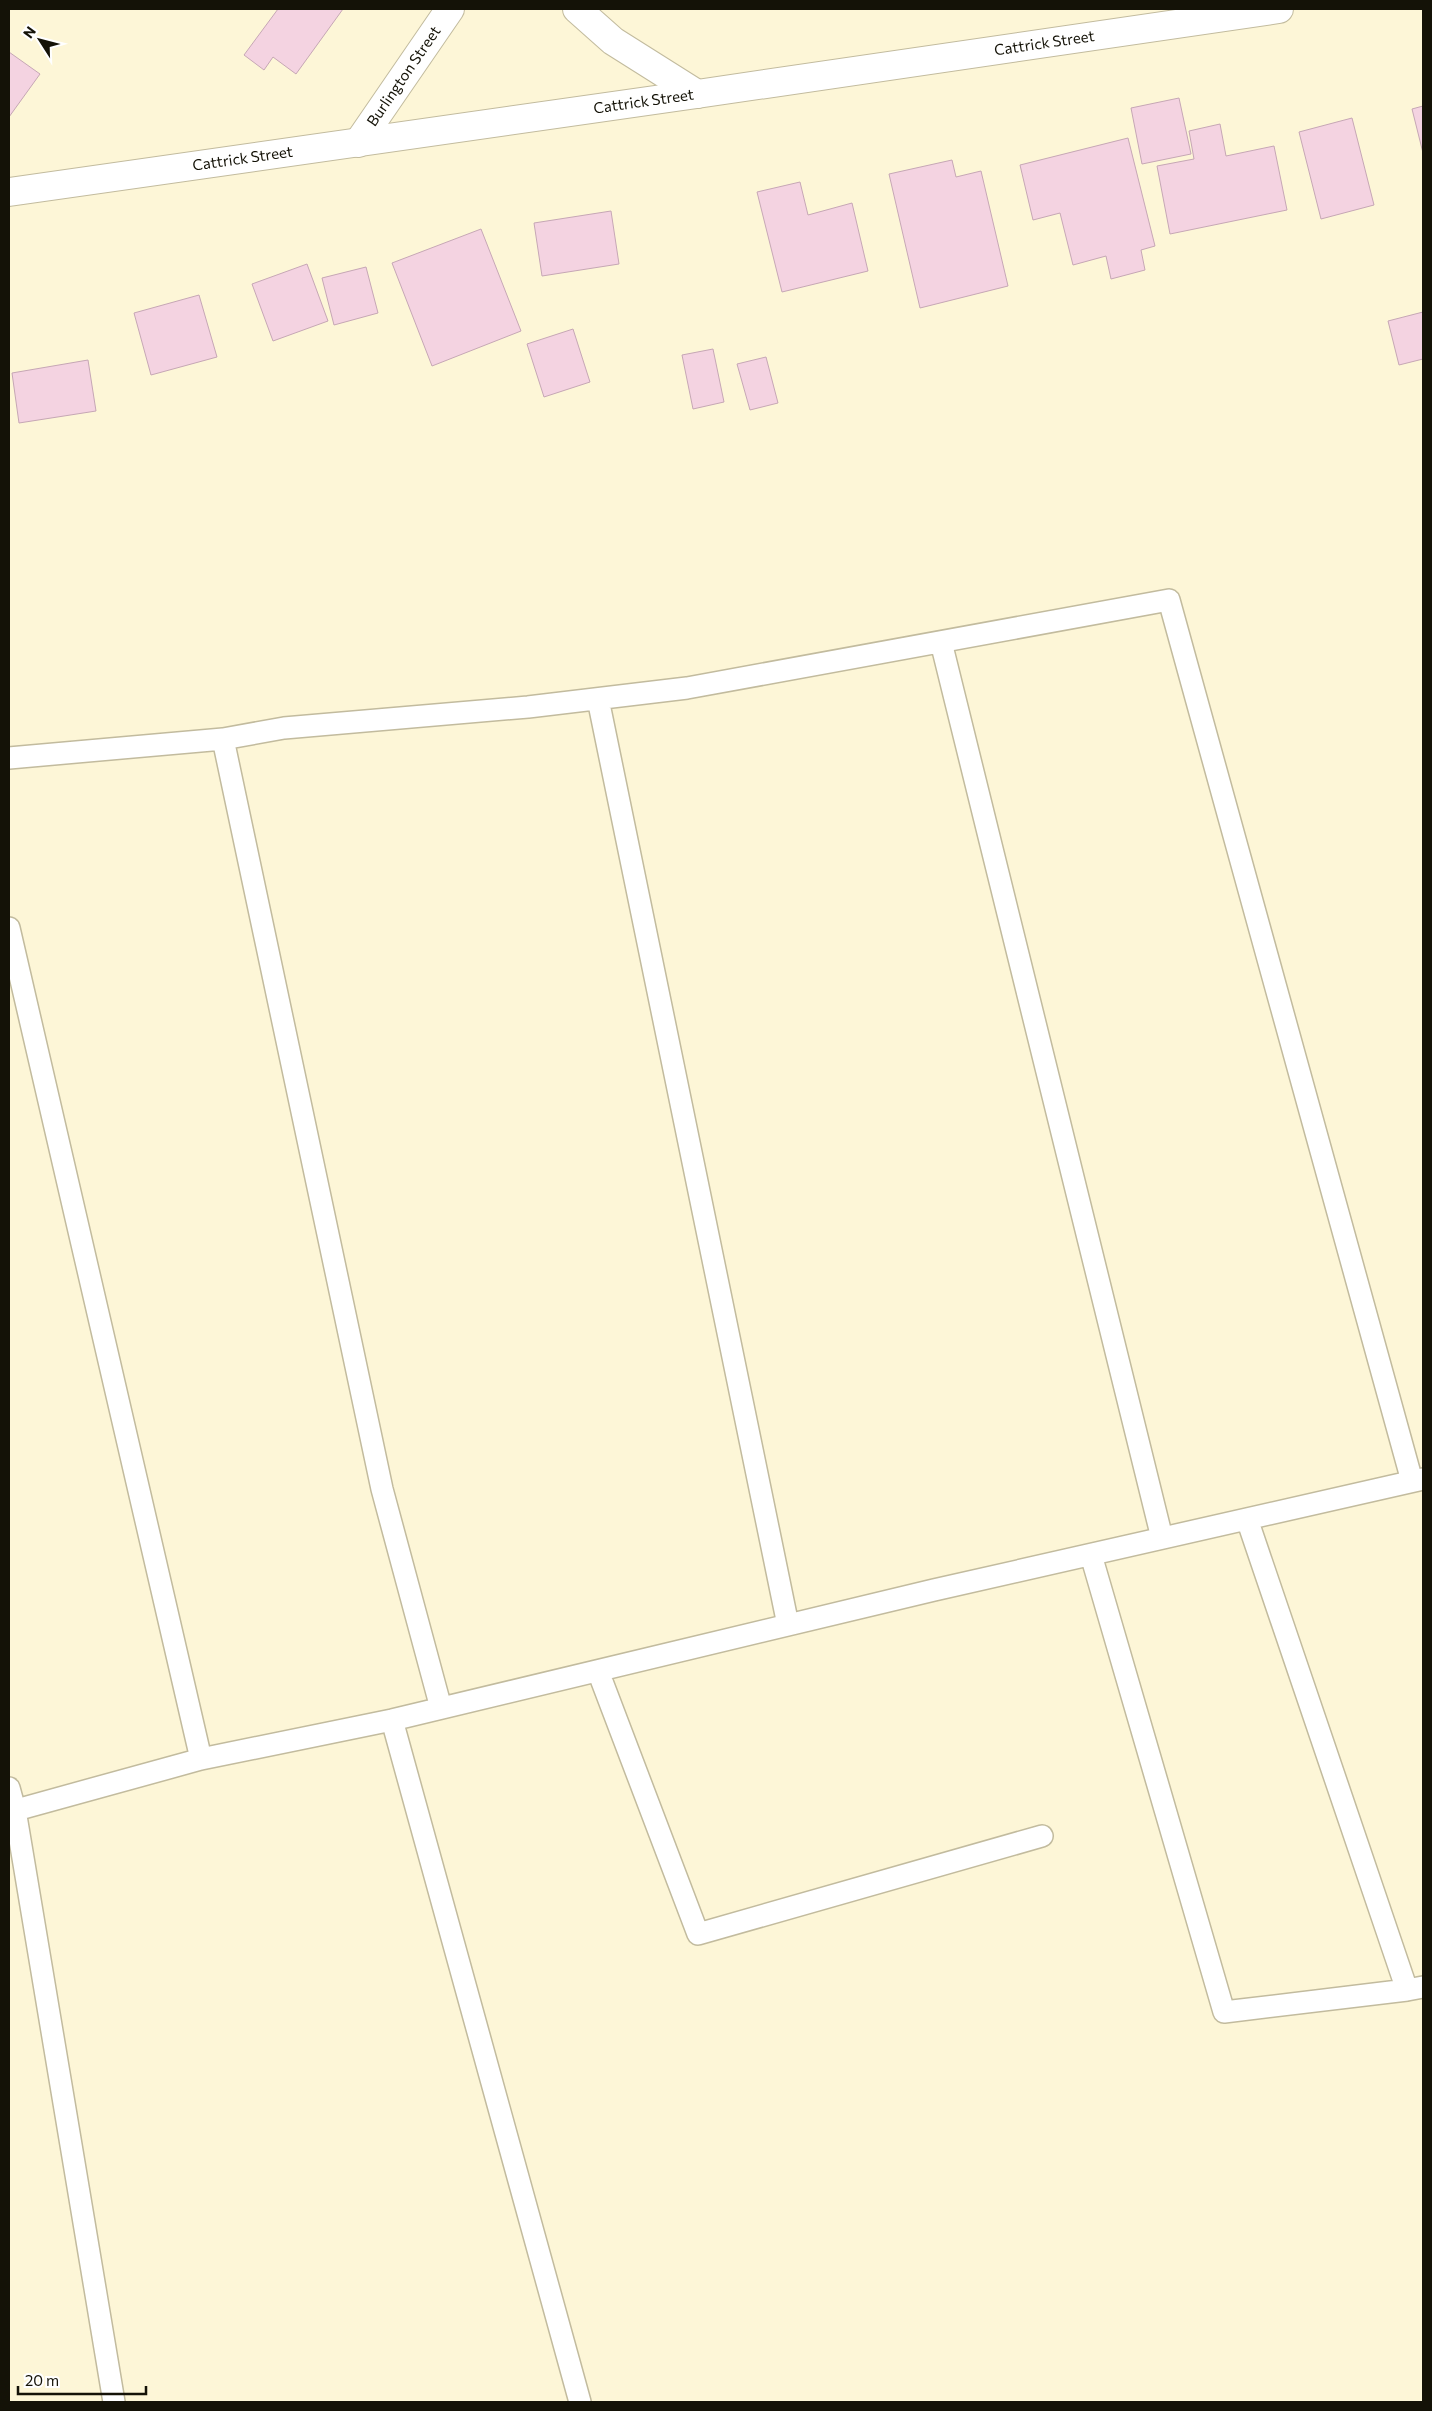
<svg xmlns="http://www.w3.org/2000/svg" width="1432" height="2411" viewBox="0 0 1432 2411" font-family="Commissioner,sans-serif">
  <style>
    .building { fill: #f4d3e1; stroke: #c6a7b5 }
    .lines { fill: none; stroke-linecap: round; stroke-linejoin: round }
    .service-casing { stroke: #c2bb9e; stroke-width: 24 }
    .minor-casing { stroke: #c2bb9e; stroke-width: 30 }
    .service { stroke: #fff; stroke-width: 21 }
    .minor { stroke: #fff; stroke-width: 28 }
    .labels { text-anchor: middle; stroke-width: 4; stroke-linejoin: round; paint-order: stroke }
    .street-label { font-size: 15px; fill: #141207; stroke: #fff }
  </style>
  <rect width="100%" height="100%" fill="#fdf6d7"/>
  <path class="building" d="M278 9H343L296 74 273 57 264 70 244 55Z
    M9 52 40 74 9 117Z
    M1179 98 1191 154 1142 164 1131 108Z
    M1423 106V153L1412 109Z
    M1352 118 1374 205 1321 219 1299 132Z
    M1220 124 1226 156 1274 146 1287 210 1170 234 1157 166 1194 159 1189 131Z
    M1128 138 1155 246 1141 250 1145 270 1111 279 1106 256 1073 265 1060 213 1033 220 1020 165Z
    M952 160 956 177 981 171 1008 286 920 308 889 174Z
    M800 182 808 215 852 203 868 271 782 292 757 192Z
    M611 211 619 264 542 276 534 223Z
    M481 229 521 331 432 366 392 263Z
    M307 264 328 321 273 341 252 284Z
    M366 267 378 313 334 325 322 278Z
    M199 295 217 357 151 375 134 313Z
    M1423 312V359L1399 365 1388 321Z
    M573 329 590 382 544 397 527 344Z
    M713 349 724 402 693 409 682 355Z
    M766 357 778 403 750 410 737 364Z
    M88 360 96 411 19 423 12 373Z"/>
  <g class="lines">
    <g class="service-casing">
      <path id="service" d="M941 642 1162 1538
        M598 699 788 1625
        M9 758 223 739
        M9 928 201 1759
        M1247 1519 1407 1990 1423 1987
        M1091 1555 1224 2012 1407 1990
        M598 1671 698 1934 1042 1836
        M441 1708 382 1489 223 739 284 728 528 707 687 688 1169 600 1412 1481
        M392 1720 580 2402
        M9 1788 15 1810 114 2402
        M9 1812 201 1759 392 1720 934 1590 1423 1479"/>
    </g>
    <g class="minor-casing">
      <g id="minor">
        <path d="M577 9 613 41 697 94"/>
        <path id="s1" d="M358 143 450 9"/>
        <path id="s2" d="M9 192 697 94 1279 9"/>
      </g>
    </g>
    <use href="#service" class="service"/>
    <use href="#minor" class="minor"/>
  </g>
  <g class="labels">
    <g class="street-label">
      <text dy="5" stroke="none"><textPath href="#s2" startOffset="1046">Cattrick Street</textPath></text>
      <text dy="5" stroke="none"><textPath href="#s1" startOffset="81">Burlington Street</textPath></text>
      <text dy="5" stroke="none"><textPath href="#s2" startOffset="641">Cattrick Street</textPath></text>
      <text dy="5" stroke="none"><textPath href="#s2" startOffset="236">Cattrick Street</textPath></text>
    </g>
  </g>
  <rect width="1432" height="2411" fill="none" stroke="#141207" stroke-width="20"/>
  <g transform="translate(40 40) rotate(306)" stroke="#ffffff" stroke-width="4" paint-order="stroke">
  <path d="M0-4L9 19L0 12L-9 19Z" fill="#141207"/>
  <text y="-8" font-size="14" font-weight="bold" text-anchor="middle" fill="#141207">N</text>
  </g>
  <path d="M18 2386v8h128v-8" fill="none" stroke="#141207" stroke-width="2.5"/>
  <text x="25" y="2386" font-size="15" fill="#141207" stroke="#ffffff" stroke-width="4" paint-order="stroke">20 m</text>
</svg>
